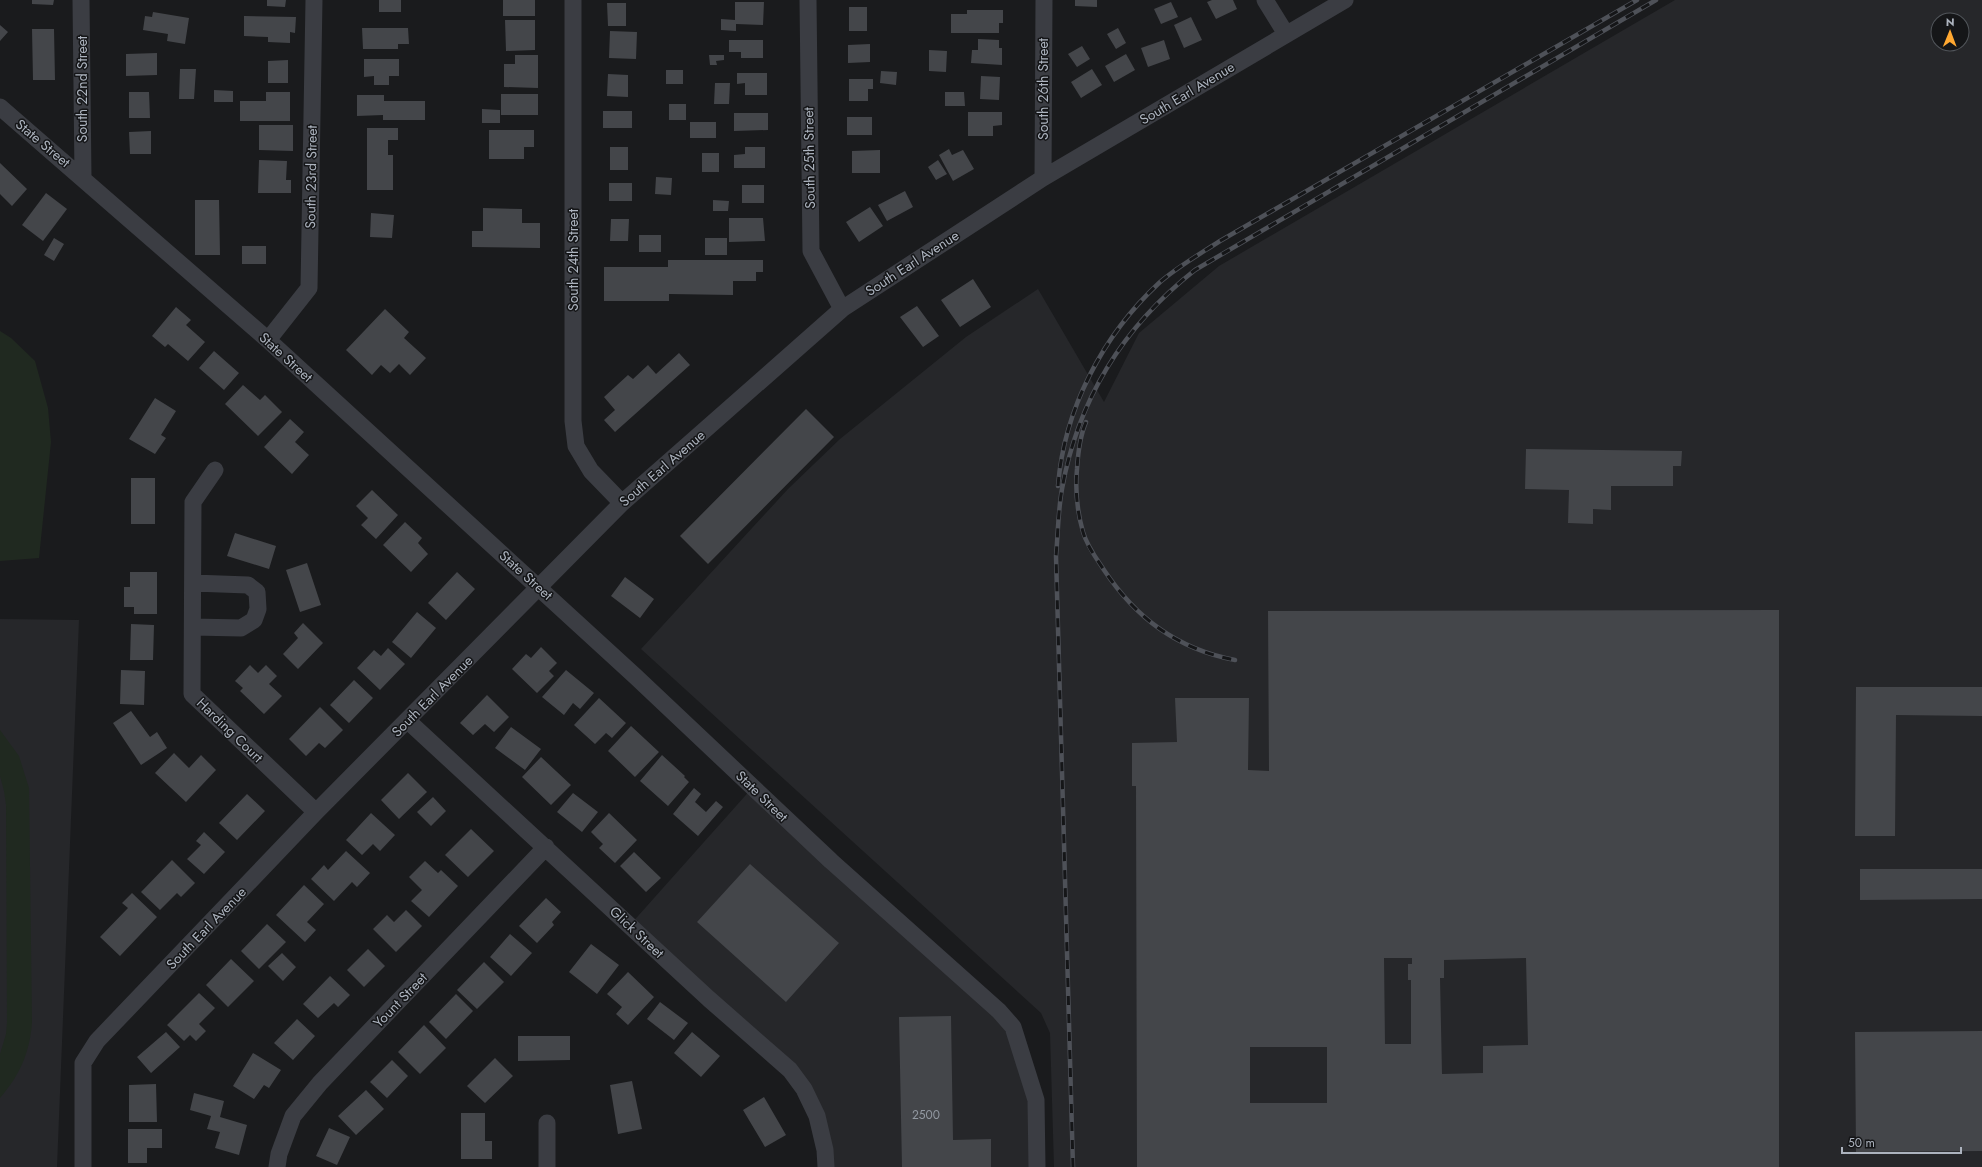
<svg xmlns="http://www.w3.org/2000/svg" width="1982" height="1167" viewBox="0 0 1982 1167" font-family="Jost,sans-serif">
  <style>
    .built { fill: #26272a; fill-rule: evenodd }
    .green { fill: #202920 }
    .building { fill: #44464a; fill-rule: evenodd }
    .lines { fill: none; stroke-linecap: round; stroke-linejoin: round }
    .minor { stroke: #3b3d43; stroke-width: 17 }
    .rail-casing { stroke: #4e5158; stroke-width: 4.5 }
    .rail { stroke: #151618; stroke-width: 3; stroke-dasharray: 9; stroke-linecap: butt }
    .labels { text-anchor: middle; stroke-width: 3; stroke-linejoin: round; paint-order: stroke }
    .number-label { font-size: 12px; fill: #9298a1 }
    .street-label { font-size: 14px; fill: #acb3be; stroke: #151618 }
  </style>
  <rect width="100%" height="100%" fill="#1a1b1d"/>
  <path class="built" d="M1675 0H1982V1167H1054L1050 1033 1041 1013 641 649 788 489 840 439 966 337 1038 289 1104 402 1139 333 1219 266ZM1938 20H1962V44H1938Z
    M0 619 79 620 57 1167H0Z
    M753 787 998 1011 1026 1064 1037 1167H826L804 1089 630 925Z"/>
  <path class="green" d="M0 331 11 338 35 361 48 408 51 442 39 558 0 561Z
    M0 730 19 756 29 788 32 1022C30 1052 20 1075 0 1098V1054L6 1034 7 1022 6 805 4 791 0 776Z"/>
  <path class="building" d="M32 0H54L53 5 32 4Z
    M267 0H286L285 7 267 6Z
    M379 0H401V12H379Z
    M503 0H535V16H503Z
    M1075 0H1097V7L1075 6Z
    M1212 0H1233L1237 9 1216 19 1207 2Z
    M735 2H764L763 25 736 24V31L721 30V19L735 20Z
    M1171 2 1178 17 1161 24 1154 9Z
    M607 3H626V26H608Z
    M849 7H867V31H849Z
    M967 10H1003V23H999V33H951V14H967Z
    M153 12 189 18 185 44 167 41 168 34 143 30 145 16 152 17Z
    M244 16 296 17 295 33 290 32V43L268 42V37L244 36Z
    M1191 17 1202 40 1184 48 1174 25Z
    M505 20H535V50L506 51Z
    M0 25 8 32 0 41Z
    M362 28H408L409 44H398V49H363Z
    M1118 28 1126 43 1116 49 1107 34Z
    M32 29H54L55 80H33Z
    M610 31 637 32 636 59 609 58Z
    M978 39 999 40V48H1002V65L971 63 972 50H978Z
    M729 40H763V58H741V52H729Z
    M1164 40 1170 59 1148 67 1141 48Z
    M870 44V62L848 63V45Z
    M1082 46 1090 59 1077 67 1068 54Z
    M929 50 947 51 946 72 929 71Z
    M157 53V75L126 76V54Z
    M1126 54 1135 70 1114 82 1105 66Z
    M515 55H538V88L504 87V64H515Z
    M709 55H724V60L716 61 717 65H710Z
    M364 59H399V76H389V85H374V76L364 77Z
    M288 60V83H268V61Z
    M180 69H196L194 99H179Z
    M1092 69 1102 85 1081 98 1071 82Z
    M666 70H683V84H666Z
    M881 71 897 72 896 85 880 83Z
    M737 73H767V95H745V83L737 84Z
    M608 74 628 75V97L607 96Z
    M981 76 1000 77 999 100 980 99Z
    M849 79H873V89H868V101H849Z
    M715 83H730L729 104H714Z
    M214 90 233 91V102H214Z
    M129 92H149L150 118H129Z
    M266 92H290V121H240V101H266Z
    M945 92H964L965 106H945Z
    M501 94H538V115H501Z
    M357 95H384V101H425V120H383V115L357 116Z
    M669 104H686V120H669Z
    M482 109 500 110V123H482Z
    M603 111H632V128H603Z
    M968 112H1002V125L993 126V136H968Z
    M734 113H768V130L734 131Z
    M847 117H872V135H847Z
    M690 122H716V138H690Z
    M259 125H293V151L259 150Z
    M367 128H398V140H388V155H393V190H367Z
    M489 130H534V147H524V159H489Z
    M151 131V154H130L129 132Z
    M610 147H628V170H610Z
    M745 147H765V168H734V155L745 154Z
    M949 149 952 155 963 150 974 169 953 181 939 155Z
    M880 150V173H852V151Z
    M702 153H719V172H702Z
    M259 160 287 161 286 180H291V193H258Z
    M938 160 947 174 936 180 928 167Z
    M0 163 27 189 12 206 0 194Z
    M656 177 672 178 671 195 655 194Z
    M609 183H632V201H609Z
    M742 185H764V203H742Z
    M905 191 913 207 887 221 878 205Z
    M46 193 67 209 43 241 22 225Z
    M195 200H219L220 255H195Z
    M713 200 729 201 728 211H713Z
    M870 207 883 226 859 242 846 222Z
    M483 208 522 209V223H540V248L472 247V231H483Z
    M371 213 394 215 392 238 370 237Z
    M729 218H763L765 241 729 242Z
    M611 219H629L628 241H610Z
    M639 235H661V252H639Z
    M54 238 64 244 54 261 44 255Z
    M705 238H727V255H705Z
    M242 246H266V264H242Z
    M668 260H763V272H756V281H733V295L669 294V301H604V267H668Z
    M973 279 991 307 960 327 941 300Z
    M917 306 939 336 923 347 900 317Z
    M176 307 191 320 186 325 205 342 188 361 168 344 165 347 152 336Z
    M385 309 409 332 404 338 426 358 410 375 399 364 390 373 381 365 372 375 346 350Z
    M214 351 239 373 224 390 199 368Z
    M679 353 690 365 615 432 604 420 615 410 604 397 628 375 633 379 648 365 656 374Z
    M243 385 260 400 265 395 282 412 258 436 225 404Z
    M155 398 176 411 161 435 166 438 155 454 129 439Z
    M806 409 834 437 708 564 680 536Z
    M290 419 304 432 295 442 309 455 292 474 264 447Z
    M1526 449 1682 451 1681 466H1673V486H1611V510L1593 509V524L1568 523 1569 490 1525 489Z
    M131 478H155V524H131Z
    M372 490 398 515 376 539 361 525 368 518 356 506Z
    M405 522 422 538 418 543 428 554 411 572 383 545Z
    M235 533 276 546 269 569 227 556Z
    M307 563 321 605 300 612 286 570Z
    M130 572H157V614H134V607H124V587H130Z
    M457 572 475 589 446 620 428 603Z
    M625 577 654 599 640 618 611 596Z
    M1779 610V1167H1137L1136 786H1132V743L1177 742 1175 698H1249L1248 770 1269 771 1268 611ZM1384 958H1412V964H1408V980H1411V1044H1385ZM1526 958 1528 1045 1483 1046V1073L1442 1074 1440 978H1444V960ZM1250 1047H1327V1103H1250Z
    M417 612 436 628 411 658 392 642Z
    M303 623 323 643 298 669 283 654 298 638 294 633Z
    M131 624 154 625 153 660H130Z
    M541 647 557 663 549 671 554 676 537 693 512 669 526 654 531 658Z
    M388 648 405 664 380 690 357 668 374 650 381 656Z
    M250 665 258 673 266 665 277 676 269 684 282 696 264 714 240 691 243 688 235 681Z
    M121 670 145 671 144 705 120 704Z
    M566 670 594 693 580 709 573 703 564 715 542 697Z
    M354 680 373 698 349 723 330 705Z
    M1856 687H1982V716L1896 715 1895 836H1855Z
    M487 695 509 717 494 732 485 724 473 735 460 723Z
    M599 698 626 723 612 738 606 733 595 744 574 725Z
    M320 707 343 730 325 748 319 743 306 756 289 739Z
    M131 711 150 737 157 732 167 748 141 765 113 723Z
    M631 726 659 752 635 777 608 751Z
    M511 727 541 749 525 770 495 748Z
    M174 753 189 768 201 755 216 770 186 802 155 773Z
    M662 755 685 776 684 777 689 782 668 806 640 781Z
    M541 757 571 785 551 805 522 777Z
    M408 773 427 792 399 819 381 800Z
    M694 788 701 794 695 802 706 812 716 801 723 807 698 836 673 814Z
    M573 793 598 812 582 832 557 812Z
    M247 794 265 811 237 840 219 823Z
    M433 797 446 811 431 826 417 812Z
    M371 813 395 835 380 851 373 844 362 855 346 840Z
    M609 813 637 840 615 863 599 848 603 844 591 832Z
    M471 829 494 851 468 877 445 855Z
    M204 832 225 852 204 874 187 859 201 845 196 841Z
    M346 851 370 873 357 887 352 882 334 901 311 879 324 865 328 870Z
    M634 852 661 878 646 892 620 866Z
    M172 860 195 883 181 897 177 893 160 910 141 892Z
    M425 861 438 873 441 870 458 886 429 917 411 901 422 890 409 877Z
    M750 864 839 943 786 1002 697 922Z
    M1860 869H1982V899L1860 900Z
    M304 885 324 904 307 922 316 930 305 942 276 915Z
    M132 893 157 917 120 956 100 937 128 908 122 903Z
    M546 898 561 912 552 922 554 925 537 943 519 926Z
    M406 910 422 926 396 952 373 929 387 915 394 922Z
    M267 924 286 942 259 969 241 951Z
    M510 934 532 953 511 976 490 957Z
    M591 944 619 965 597 994 569 972Z
    M368 949 385 966 364 987 347 970Z
    M282 953 296 967 283 981 268 966Z
    M231 959 254 981 228 1007 206 985Z
    M484 962 504 982 477 1009 457 990Z
    M628 972 654 997 628 1025 616 1014 622 1007 607 994Z
    M330 976 350 995 338 1007 334 1003 318 1018 303 1004Z
    M199 993 215 1008 199 1024 206 1031 196 1041 190 1035 184 1041 167 1025Z
    M456 994 473 1011 446 1039 429 1022Z
    M660 1002 688 1023 674 1040 647 1019Z
    M951 1016 953 1140 991 1139V1167H902L899 1017Z
    M297 1019 315 1036 293 1060 274 1043Z
    M424 1025 446 1048 420 1074 398 1052Z
    M1982 1031V1151L1856 1152 1855 1032Z
    M166 1032 180 1047 151 1073 137 1057Z
    M692 1032 720 1056 701 1077 674 1053Z
    M518 1036H570V1060L518 1061Z
    M253 1053 281 1070 269 1088 264 1085 254 1099 233 1086Z
    M495 1058 513 1076 485 1103 467 1086Z
    M392 1060 408 1076 387 1098 370 1082Z
    M632 1081 642 1129 618 1134 610 1085Z
    M156 1084 157 1122H129V1085Z
    M366 1090 384 1109 356 1135 338 1116Z
    M194 1093 224 1101 220 1117 247 1125 239 1155 215 1148 220 1132 207 1129 211 1116 190 1110Z
    M764 1097 786 1135 765 1147 743 1110Z
    M461 1113H485V1141H492V1159H461Z
    M329 1128 350 1137 337 1165 316 1156Z
    M128 1129H162V1148H147V1163H128Z"/>
  <g class="lines">
    <path class="minor" d="M81 0 83 177
      M573 0V421L576 446 591 471 622 503
      M808 0 811 251 842 309
      M1265 0 1286 34
      M0 107 268 340 635 676 831 861 999 1011 1013 1027 1036 1100 1037 1167
      M1043 178 1044 0
      M268 340 309 288 314 0
      M215 470 193 502 192 694 316 812
      M193 627 241 628 254 620 258 609 257 592 248 585 193 583
      M408 721 709 999 790 1070 804 1089 817 1116 825 1150 826 1167
      M83 1167V1063L97 1041 316 812 622 503 842 309 1043 178 1345 0
      M277 1167 279 1154 293 1116 320 1083 546 847
      M547 1167V1123"/>
    <g class="rail-casing">
      <path id="rail" d="M1086 422C1080 436 1078 453 1077 469 1075 491 1077 511 1083 532 1087 546 1096 558 1104 570 1136 618 1177 649 1235 660
        M1058 486C1064 409 1103 335 1159 283 1177 267 1200 254 1220 241L1637 0
        M1073 1167 1056 556C1058 534 1058 511 1062 489 1078 399 1124 326 1195 270L1656 0"/>
    </g>
    <use href="#rail" class="rail"/>
  </g>
  <g class="labels">
    <g class="number-label">
      <text x="926" y="1119">2500</text>
    </g>
    <g class="street-label">
      <text transform="translate(82 89) rotate(-90)" y="5">South 22nd Street</text>
      <text transform="translate(1043 89) rotate(-90)" y="5">South 26th Street</text>
      <text transform="translate(1187 93) rotate(-31)" y="5">South Earl Avenue</text>
      <text transform="translate(43 143) rotate(40)" y="5">State Street</text>
      <text transform="translate(809 158) rotate(-91)" y="5">South 25th Street</text>
      <text transform="translate(311 177) rotate(-89)" y="5">South 23rd Street</text>
      <text transform="translate(573 260) rotate(-90)" y="5">South 24th Street</text>
      <text transform="translate(912 263) rotate(-33)" y="5">South Earl Avenue</text>
      <text transform="translate(286 357) rotate(42)" y="5">State Street</text>
      <text transform="translate(662 468) rotate(-41)" y="5">South Earl Avenue</text>
      <text transform="translate(526 575) rotate(42)" y="5">State Street</text>
      <text transform="translate(432 696) rotate(-45)" y="5">South Earl Avenue</text>
      <text transform="translate(230 730) rotate(44)" y="5">Harding Court</text>
      <text transform="translate(762 796) rotate(44)" y="5">State Street</text>
      <text transform="translate(206 928) rotate(-46)" y="5">South Earl Avenue</text>
      <text transform="translate(637 932) rotate(43)" y="5">Glick Street</text>
      <text transform="translate(400 1000) rotate(-46)" y="5">Yount Street</text>
    </g>
  </g>
  <g transform="translate(1950 32) rotate(1)"><circle r="19" fill="#151618" stroke="#51555a"/>
  <path d="M0-3L7 15L0 10L-7 15Z" fill="#ffa831"/>
  <text y="-6" font-size="11" font-weight="bold" text-anchor="middle" fill="#acb3be">N</text>
  </g>
  <path d="M1842 1147v6h119v-6" fill="none" stroke="#acb3be" stroke-width="2"/>
  <text x="1848" y="1147" font-size="12" fill="#acb3be" stroke="#151618" stroke-width="3" paint-order="stroke">50 m</text>
</svg>
